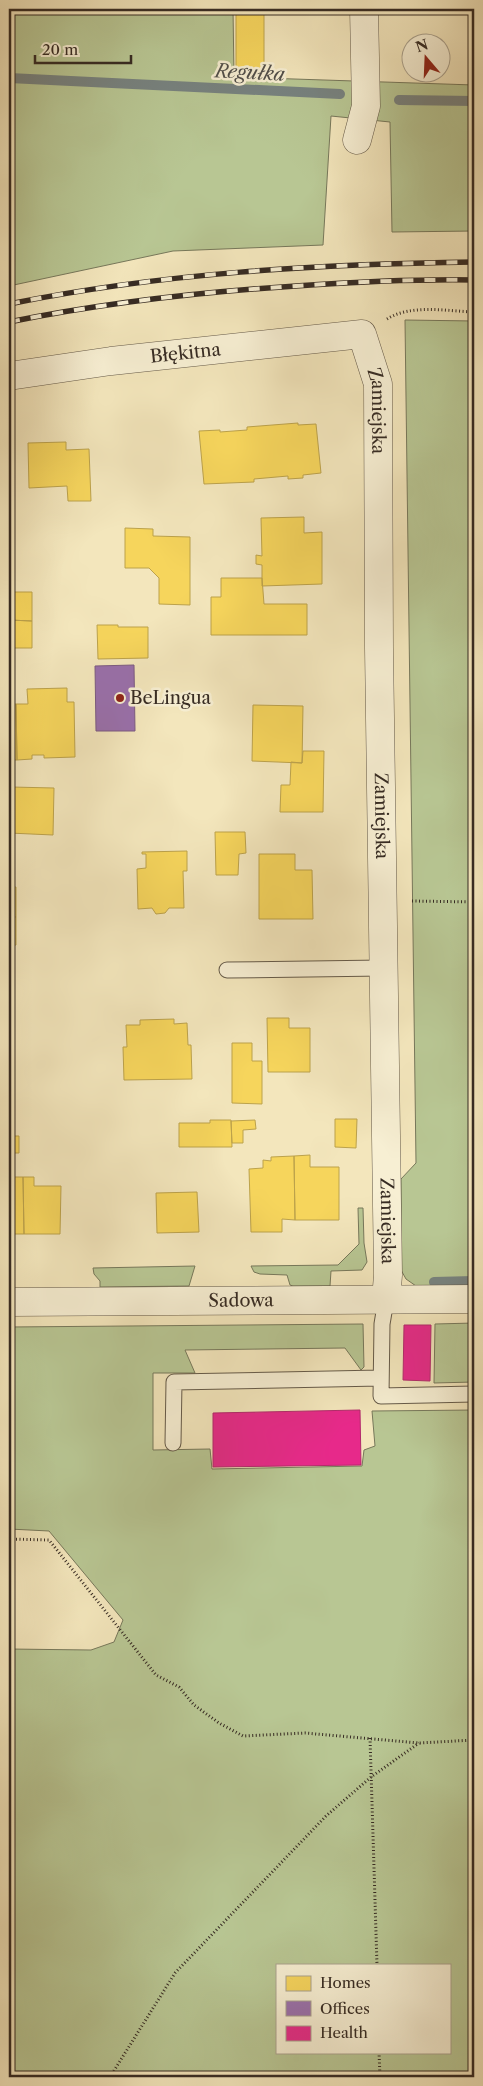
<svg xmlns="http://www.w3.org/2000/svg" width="483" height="2086" viewBox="0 0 483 2086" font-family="'Libre Caslon Text',serif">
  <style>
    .green { fill: #b8c693; stroke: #77785b; fill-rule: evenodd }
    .homes { fill: #f6d55c; stroke: #bca24b }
    .offices { fill: #9970ab; stroke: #7b5b82 }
    .health { fill: #e7298a; stroke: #b22a6b }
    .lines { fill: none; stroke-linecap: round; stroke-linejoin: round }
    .stream { stroke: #77827f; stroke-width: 10 }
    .service-casing { stroke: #655a49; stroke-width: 17 }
    .minor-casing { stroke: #655a49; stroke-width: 29 }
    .path { stroke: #362b23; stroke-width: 3; stroke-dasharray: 1 2.5; stroke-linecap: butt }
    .service { stroke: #f7efd3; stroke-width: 15 }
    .minor { stroke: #f7efd3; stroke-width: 28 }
    .rail-casing { stroke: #362b23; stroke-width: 5.5 }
    .rail { stroke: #f7efd3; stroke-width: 4; stroke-dasharray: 11; stroke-linecap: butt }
    .poi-dot { fill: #8f2418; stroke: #f7efd3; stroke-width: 2 }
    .labels { text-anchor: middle; stroke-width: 5; stroke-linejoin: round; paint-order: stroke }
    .street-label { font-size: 18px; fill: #362b23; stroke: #f7efd3 }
    .poi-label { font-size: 18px; fill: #362b23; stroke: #f7efd3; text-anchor: start }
    .water-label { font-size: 19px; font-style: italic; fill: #514f4a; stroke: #f7efd3 }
  </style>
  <rect width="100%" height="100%" fill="#f3e6bc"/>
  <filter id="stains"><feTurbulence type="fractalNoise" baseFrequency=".004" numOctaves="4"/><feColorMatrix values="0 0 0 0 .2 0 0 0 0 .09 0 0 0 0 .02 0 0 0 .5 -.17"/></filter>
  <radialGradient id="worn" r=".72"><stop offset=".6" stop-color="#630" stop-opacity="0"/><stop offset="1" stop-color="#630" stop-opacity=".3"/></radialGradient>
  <path class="green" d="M9 9H233L234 77 474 85V231L392 232 390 122 331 116 323 245 173 251 9 286Z
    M405 320 474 321V1285L416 1286 406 1279 401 1270V1179L416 1163Z
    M358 1208H363L364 1243 367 1262 362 1270 331 1271 330 1286H293L290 1285 287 1275 260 1274 254 1272 251 1266 338 1265 359 1244Z
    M195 1266 189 1286 100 1287V1281L94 1274 93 1268Z
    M474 1323V1382L434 1383 435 1324Z
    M363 1324 364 1367 361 1370 345 1348 185 1350 195 1373H153V1450L210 1449 212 1469 362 1466 364 1450 375 1446 372 1411 474 1410V2077H9V1649L91 1650 114 1642 123 1620 49 1531 9 1529V1327ZM277 1965H449V2052H277Z"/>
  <path class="homes" d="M236 9 264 10V77H236Z
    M298 423V425L316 424 321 473 303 475V478L288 479V476L254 479V482L204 484 199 431 220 430V432L247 430V427Z
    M66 442V450L89 449 91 501H68L67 486 29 488 28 443Z
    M304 517V533L322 532V584L262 586V565L256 564V555L262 556 261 518Z
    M9 524H11V551H9Z
    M125 528 153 529V536L190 537V605L159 604V578L149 568H125Z
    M221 578H262L264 604H307V635H211V597H221Z
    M9 592H32V621L9 620Z
    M9 620 32 621V648H9Z
    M97 625H118V627H148V658L98 659Z
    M67 688V702H74L75 757 44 758V755H32V759L17 760 16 704H28L27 689Z
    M14 704H16L17 760H9V713H14Z
    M253 705 303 706 302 763 252 761Z
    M303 751H324L323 812H280L281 785H290L291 762 302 763Z
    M11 787 54 788 53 835 9 833Z
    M215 832H245L246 853 239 854 238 875H216Z
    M187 851V871H183L184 908H169L165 913 156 914 152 908 138 909 137 869 146 868V854H142V852Z
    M259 854H295V870H312L313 919H259Z
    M9 887H16V917H9Z
    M9 917H16V945L9 946Z
    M267 1018H289V1028H310V1072H268Z
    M174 1019V1024L187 1023 188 1045H191L192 1079 124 1080 123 1047H127L126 1025H140V1020Z
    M232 1043H252V1061H262V1104L232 1103Z
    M335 1119H357L356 1148 335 1147Z
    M210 1120H231L232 1147H179V1123H210Z
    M255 1120 256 1129 243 1130V1143H232L231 1121Z
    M9 1136H19V1153H9Z
    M310 1155V1167H339V1220H295L294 1156Z
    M294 1156 295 1220 282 1219V1232H251L249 1169 263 1168V1160L271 1161V1157Z
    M10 1177H23L24 1234H9Z
    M23 1177H34V1186H61L60 1234H24Z
    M197 1192 199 1232 157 1233 156 1193Z"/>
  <path class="offices" d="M134 665 135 731H96L95 666Z"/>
  <path class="health" d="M404 1325H431L430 1381 403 1380Z
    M360 1410 361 1465 213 1467V1413Z"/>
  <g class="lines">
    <path class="stream" d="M9 78 340 94
      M399 100 474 101
      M434 1282 474 1281"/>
    <g class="service-casing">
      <path id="service" d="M227 970 383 968
        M386 1300 382 1324 381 1396 474 1394
        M173 1443 174 1382 380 1378"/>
    </g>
    <g class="minor-casing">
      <g id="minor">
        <path d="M357 140 366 106 364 9"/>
        <path id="s1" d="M9 376 111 361 362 334 378 384 379 648 388 1275 386 1300"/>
        <path id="s2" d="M9 1302 474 1299"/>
      </g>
    </g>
    <path class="path" d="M387 319C411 304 446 311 474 312
      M412 901 474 902
      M9 1539 49 1540 156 1675 179 1687 194 1705 219 1723 243 1736 305 1733 419 1743 474 1740
      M370 1738 377 1965
      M379 2052 380 2077
      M110 2077 175 1973 326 1816 371 1777 419 1743"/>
    <use href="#service" class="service"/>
    <use href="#minor" class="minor"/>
    <g class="rail-casing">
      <path id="rail" d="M9 304C162 273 318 264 474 262
        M9 322C103 303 200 292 296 286 355 282 415 279 474 280"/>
    </g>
    <use href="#rail" class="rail"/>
  </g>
  <circle class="poi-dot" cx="120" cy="698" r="5"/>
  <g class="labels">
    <g class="street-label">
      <text dy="6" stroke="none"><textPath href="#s1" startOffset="178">Błękitna</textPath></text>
      <text dy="6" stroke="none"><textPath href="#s1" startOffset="435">Zamiejska</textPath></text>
      <text dy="6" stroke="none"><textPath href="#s1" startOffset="840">Zamiejska</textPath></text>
      <text dy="6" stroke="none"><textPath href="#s1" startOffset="1245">Zamiejska</textPath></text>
      <text dy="6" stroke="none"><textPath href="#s2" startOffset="232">Sadowa</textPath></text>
    </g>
    <g class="poi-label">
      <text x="130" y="704">BeLingua</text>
    </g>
    <g class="water-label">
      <text transform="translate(250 72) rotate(3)" y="7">Regułka</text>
    </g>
  </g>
  <rect width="483" height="2086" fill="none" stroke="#f3e6bc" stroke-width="30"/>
  <rect x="10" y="10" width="463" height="2066" fill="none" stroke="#362b23" stroke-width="2.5"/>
  <rect x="15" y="15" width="453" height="2056" fill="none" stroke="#362b23"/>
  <rect x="276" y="1964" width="175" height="90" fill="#f7efd3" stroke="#aaa18d"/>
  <rect x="286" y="1976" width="25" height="15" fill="#f6d55c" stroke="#aaa18d"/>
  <text x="320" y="1988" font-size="15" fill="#362b23">Homes</text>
  <rect x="286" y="2001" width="25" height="15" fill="#9970ab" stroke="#aaa18d"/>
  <text x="320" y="2014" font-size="15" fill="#362b23">Offices</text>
  <rect x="286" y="2026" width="25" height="15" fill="#e7298a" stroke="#aaa18d"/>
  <text x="320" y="2038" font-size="15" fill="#362b23">Health</text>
  <g transform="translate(426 58) rotate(341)"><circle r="24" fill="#f7efd3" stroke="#aaa18d"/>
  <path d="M0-4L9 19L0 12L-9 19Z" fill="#8f2418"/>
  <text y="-8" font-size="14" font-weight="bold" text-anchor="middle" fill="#362b23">N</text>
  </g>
  <path d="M35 55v8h96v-8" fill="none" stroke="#362b23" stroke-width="2.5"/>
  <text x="42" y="55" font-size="15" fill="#362b23" stroke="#f7efd3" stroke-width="4" paint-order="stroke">20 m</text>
  <rect width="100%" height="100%" filter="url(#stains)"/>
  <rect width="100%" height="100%" fill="url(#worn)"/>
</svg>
